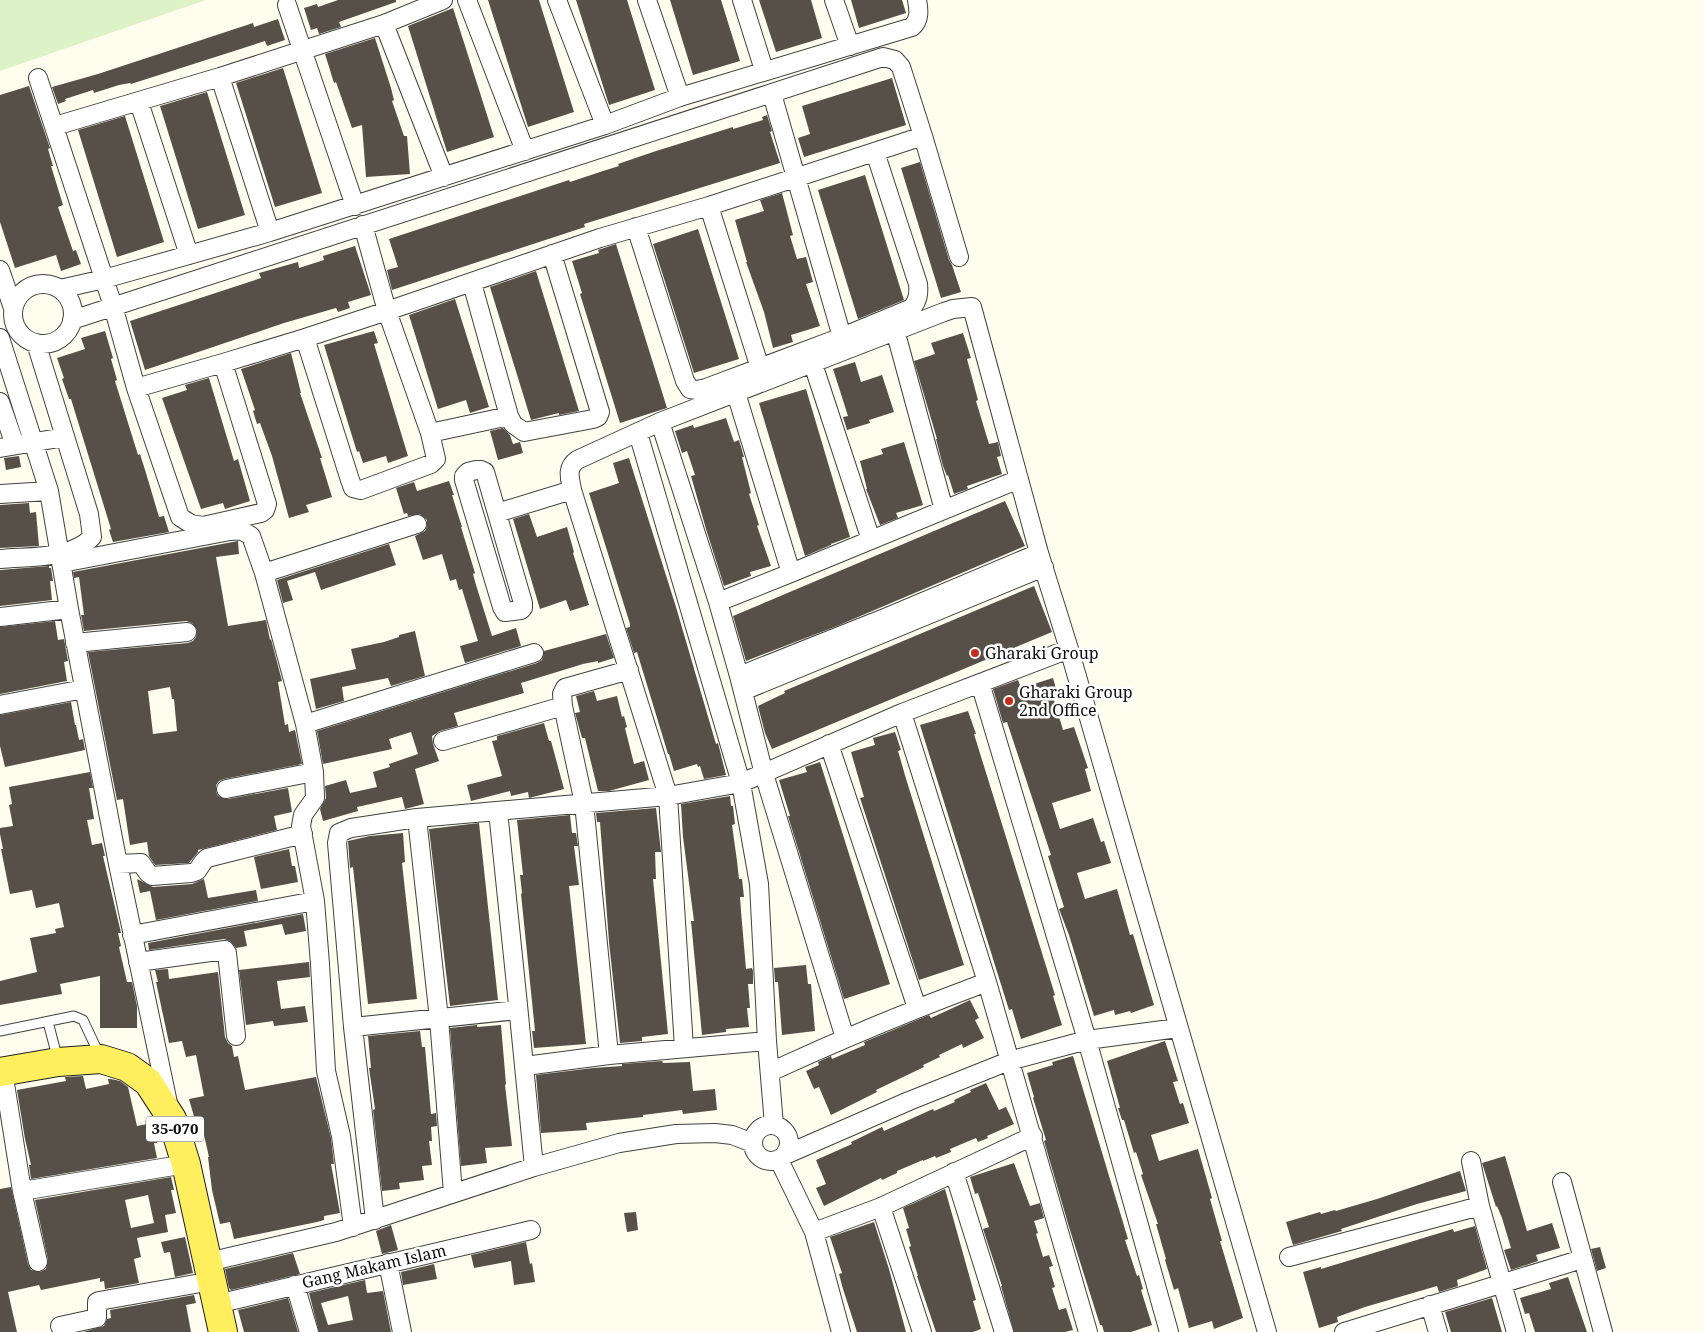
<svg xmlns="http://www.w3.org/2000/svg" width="1704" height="1332" viewBox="0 0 1704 1332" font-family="'Noto Serif',serif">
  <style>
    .pitch { fill: #ddf3c7 }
    .building { fill: #575049; fill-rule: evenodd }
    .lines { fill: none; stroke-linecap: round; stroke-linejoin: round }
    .service-casing { stroke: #404040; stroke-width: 11 }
    .minor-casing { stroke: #404040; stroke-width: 20 }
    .primary-casing { stroke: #1e1e1e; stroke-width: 30 }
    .service { stroke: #fff; stroke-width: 9 }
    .minor { stroke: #fff; stroke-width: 18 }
    .primary { stroke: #ffef5e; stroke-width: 28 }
    .poi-dot { fill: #c62d1c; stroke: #fff; stroke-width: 2 }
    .labels { text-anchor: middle; stroke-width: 5; stroke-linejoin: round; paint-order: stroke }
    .shield { fill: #fff; stroke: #565656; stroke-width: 1 }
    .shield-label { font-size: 15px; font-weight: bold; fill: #0d0d0d }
    .poi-label { font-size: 16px; fill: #0d0d0d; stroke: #fff; text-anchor: start }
    .street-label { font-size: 16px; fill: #0d0d0d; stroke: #fff }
  </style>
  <rect width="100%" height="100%" fill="#fffeee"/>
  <path class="pitch" d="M0 0H206L0 71Z"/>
  <path class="building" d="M338 0H396V2L339 22 341 27 319 34 317 28 311 30 304 8 317 4 318 7Z
    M488 0H539L574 112 528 127Z
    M576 0H627L655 90 609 105Z
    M670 0H721L740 61 693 75Z
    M759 0H811L822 38 776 52Z
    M851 0H902L906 13 859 28Z
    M453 8 494 137 447 152 408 26Z
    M278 19 285 40 267 46 265 41 131 84 130 83 119 85 94 93 93 90 65 99 66 101 58 104 52 87 98 74 253 23 254 27Z
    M375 38 391 88 394 100 392 101 404 136H407L410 174 366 177 362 125 352 128 336 82 334 83 325 54Z
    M283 68 322 193 275 207 236 83Z
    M892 78 906 125 804 157 798 138 810 134 802 106Z
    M29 86 50 148 48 149 53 166H51L63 205 58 207 73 251 76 250 81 264 61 271 56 255 15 268 0 222V95Z
    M207 92 245 215 198 229 160 106Z
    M767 115 772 131 770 132 780 163 584 224 585 227 392 290 387 270 398 267 389 239 569 180 570 182 603 171 619 166 618 164 653 152 733 127V129L763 120 762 117Z
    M125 116 164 242 117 257 78 130Z
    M920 162 949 260 952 265 961 292 941 298 901 168Z
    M865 175 904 300 858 319 818 190Z
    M782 193 793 235 790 236 797 259 806 257 813 282 806 284 820 326 791 335 793 342 773 348 764 312 746 262H747L735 220 764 211 760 200Z
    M698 229 739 359 694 373 653 244Z
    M616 244 667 408 620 423 580 294 582 293 572 261 599 253 598 250Z
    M355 246 371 295 348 302 350 308 338 312 336 308 284 323 145 370 130 321 261 278 259 273 298 262 299 268 324 260 323 256Z
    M536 271 579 411 559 415V413L531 420 490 287Z
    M455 299 489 407 470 413 466 400 438 409 409 315Z
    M105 331 113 358 111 359 117 380 115 381 138 455 140 454 146 473 159 517 164 516 169 532 113 542 109 530 111 529 71 399H69L62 379 64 378 57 358 85 349 81 338Z
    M374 331 378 343 374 344 408 456 388 463 386 456 363 463 359 451 357 452 324 345Z
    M963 333 971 358 967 359 978 400 976 401 989 444 998 442 1001 456 997 457 1002 474 967 486 968 489 954 494 948 475 947 476 943 466 936 439H937L914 361 935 354 931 343Z
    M291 353 301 393H300L322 458H320L332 497 306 505 309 512 289 518 272 456 260 423 257 424 253 411 255 410 241 369Z
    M855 362 861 382 882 375 894 412 869 420 870 423 847 430 843 417 848 416 833 369Z
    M209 378 234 461 238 459 250 501 225 509 223 503 201 509 162 398 187 390 185 385Z
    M806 389 850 537 831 544V545L805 556 759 403Z
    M726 418 734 442 739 440 744 457H742L751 493 749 494 759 525 757 526 771 566 750 572 751 576 724 586 706 529 691 476 695 475 687 451 682 453 675 431 693 425 694 428Z
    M503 428 510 435 513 444 520 442 523 453 498 460 490 431Z
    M904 442 923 505 896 513 898 518 880 525 866 489H867L860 461 883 454 881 449Z
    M19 456 21 467 6 470 4 458Z
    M629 458 676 607 716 744 718 743 726 775 704 779 700 766 698 767 697 764 674 771 669 754H668L637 652 634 653 626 628 630 627V624L589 493 619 483 613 463Z
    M449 481 454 495H452L462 527H461L475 573 473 574 476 585 492 636 516 628 521 646 465 663 460 646 478 641 462 589 459 590 456 579 450 581 442 554 423 560 415 536 425 531 427 526V520L420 514 408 516 407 513 404 514 396 488 414 482 417 491Z
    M1005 501 1025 546 837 626 746 661 733 616Z
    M29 503 30 513 36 512 39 546 0 548V505Z
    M529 514 537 537 567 527 574 552 573 553 589 605 570 611 566 600 540 609 513 519Z
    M238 541 239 554 216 557 228 626 266 620 270 640 271 639 282 681 278 682 285 725 288 724 289 732 295 730 302 764 224 779 219 781 216 785V791L218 796 228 799 288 788 292 812 274 816 277 830 198 850V852L189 863 155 865 149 856 147 842 130 845 123 799 117 800 88 652 188 643 193 641 196 637 197 630 192 623 186 621 84 631 81 615H84L79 577 74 578 73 572ZM170 687 172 699H174L177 731 153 734 148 691Z
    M389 544 396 565 321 590 315 572 287 581 293 600 283 603 277 580Z
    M49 566V568H51L53 581H50L52 600 0 606V570Z
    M1034 586 1052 632 772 749 765 733 758 706 785 693 784 691Z
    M55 621 58 640 64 639 68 661 64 662 67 681 0 694V627Z
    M415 631 425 676 391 686 388 678 342 687 344 701 316 709 310 679 356 669 351 649 384 642 399 637V635Z
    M606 634 614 658 598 663V661L583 664 521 683 524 693 454 713 458 726 440 731 432 736 433 744 439 761 415 769 424 804 405 809 402 797 357 807 358 811 323 821 320 809 326 798 325 786 346 780 350 793 377 787 373 772 390 767 389 764 418 754 411 732 389 739 392 749 323 764 317 731 537 663 542 660 544 651Z
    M1053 678 1059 699 1054 700 1063 730 1074 727 1088 768 1085 769 1091 791 1052 803 1060 829 1093 818 1101 842 1104 841 1111 863 1077 873 1085 899 1117 889 1130 935 1133 934 1154 1005 1131 1013 1130 1011 1115 1015 1114 1010 1094 1016 1069 935 1059 909 1064 907 1048 856 1051 855 1007 722 1003 723 993 689 1018 680 1021 688Z
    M594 691 597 701 617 696 622 717 624 716 627 727 625 728 634 764 644 761 649 780 609 791H598L585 738H582L575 713 580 712 576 696Z
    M71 702 75 725H76L79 740 83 739 85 750 5 767 0 746V715Z
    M968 711 976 734H974L1055 995 1053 996 1062 1025 1021 1039 1012 1009 1009 1010 920 725Z
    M544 723 549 741H551L564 789 529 798 528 792 511 796 510 791 471 801 467 785 502 776 492 741 497 740V736Z
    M895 732 901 750 898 751 907 782 964 965 919 980 860 798 864 797 851 752 875 745 873 738Z
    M820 762 890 984 844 999 788 816H790L779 780 807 772 805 767Z
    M90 772 93 788H89L94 819 87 820 92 845 102 843 105 856H103L121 933H118L121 946 119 947 127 982H132L137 1006V1028H100V976L60 984 62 994 0 1005V981L37 972 30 938 56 933 55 929 64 927 59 903 36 908 32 890 10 894 1 849H3L0 834V828L13 826 9 805 12 804 9 787Z
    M730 796 731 806H733L735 824 732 825 737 861 739 879H742L744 897H740L741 911 746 969 752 968 753 971V984H748L750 1008H747L749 1027 726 1029V1032L702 1035 691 921H694L683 837 681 804Z
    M656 808 661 852H655L656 879H653L668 1034 642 1037V1041L620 1043 609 942 600 822H597L596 813Z
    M570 815 572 833H576L578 846H574L579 885 569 886 586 1044 534 1048 532 1031H535L521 894 522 893 520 875H523L517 820Z
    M479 823 498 1000 450 1006 429 829Z
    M403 833 405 862 402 863 417 999 368 1004 353 867 350 868 348 841 370 836Z
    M289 849 292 866H295L298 882 261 889 254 857Z
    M137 879 153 887 192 884 204 879 208 898 256 890 258 901 156 920 150 891 140 893Z
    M303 914 306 931 285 935 282 924 244 931 247 946 236 948 230 941 224 939 149 950 148 943Z
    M309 962 310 977 277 981 281 1009 305 1006 308 1022 274 1026 273 1021 246 1025 239 970Z
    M806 965 808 984H811L815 1031 782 1035 778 982H775L774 968Z
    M168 969 169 979 218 972 225 1037 228 1043 232 1046 234 1057 238 1056 245 1090 316 1077 331 1138 334 1164H331L340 1213 324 1216V1220L317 1222 234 1239 230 1222 220 1224 212 1190 208 1157H209L202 1126 197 1127 189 1099 204 1096 196 1055 186 1057 182 1041 169 1043 156 982H158L155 970Z
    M970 1000 979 1018 975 1020 984 1038 963 1048 962 1044 939 1055 940 1057 923 1065 924 1067 876 1090 877 1092 831 1115 819 1087 814 1089 806 1071 819 1065 818 1062 831 1056 832 1059 865 1045 864 1042 929 1015 931 1018Z
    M477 1025V1027L501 1025 506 1084 505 1085 512 1146 485 1148 487 1163 461 1166 450 1028Z
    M420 1031 422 1047H425L431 1114 436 1113 437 1126 431 1127 432 1141H429L432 1165 422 1166 424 1180 399 1183 400 1189 382 1191 373 1110 375 1109 369 1068H371L368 1036Z
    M1165 1041 1178 1081 1173 1082 1180 1104 1183 1103 1189 1123 1151 1135 1159 1161 1198 1149 1212 1198 1210 1199 1222 1241H1220L1243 1318 1214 1329 1212 1321 1189 1328 1178 1288 1174 1290 1165 1260 1166 1259 1156 1224H1158L1141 1175 1143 1174 1136 1152 1134 1153 1124 1120H1122L1118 1108H1120L1107 1061Z
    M1073 1056 1128 1239 1125 1240 1137 1276 1139 1275 1143 1289 1141 1290 1152 1325 1131 1332H1104L1102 1325H1100L1069 1227 1044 1141 1046 1140 1033 1098 1034 1097 1027 1073 1053 1065 1052 1062Z
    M662 1061 663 1063 690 1062 693 1091 715 1089 717 1110 683 1114 682 1110 643 1115V1117L586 1123 587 1130 541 1133 536 1075 593 1068 622 1066V1064Z
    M83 1076 86 1089 109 1084 108 1079H111L120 1081 128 1087 137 1126 153 1123 157 1143H154L157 1158 31 1179 29 1165H31L25 1139 17 1090 66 1081 65 1077Z
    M986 1083 999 1110 1006 1107 1014 1124 987 1136 988 1138 978 1142 976 1138 950 1149 951 1152 936 1158 935 1156 923 1161V1160L897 1171V1173L882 1180 881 1178 824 1206 816 1188 826 1184 816 1160 852 1144 851 1142 882 1127 884 1131 933 1109 934 1111 955 1102 954 1100 971 1092 970 1090Z
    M1505 1156 1527 1231 1552 1223 1560 1248 1536 1255 1538 1261 1511 1270 1504 1250 1511 1248 1502 1218 1497 1206 1496 1207 1482 1163Z
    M1014 1163 1030 1206 1040 1203 1044 1218 1034 1221 1038 1233 1036 1234 1043 1257 1049 1255 1053 1266 1049 1267 1055 1287 1052 1288 1059 1310 1066 1308 1073 1330 1065 1332H1014L1001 1286H1002L983 1229 989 1227 978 1193 975 1194 970 1177Z
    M1460 1171 1466 1191 1417 1204 1341 1229 1342 1231 1293 1245 1286 1222 1320 1212 1321 1214 1335 1210 1336 1211 1377 1199Z
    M171 1177 174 1190H171L176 1213 165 1215 168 1232 137 1238 141 1257 134 1259 139 1283 105 1289 104 1281 100 1282V1278L41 1290 39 1285 8 1292 17 1332H0V1189L11 1187 28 1264 31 1270 40 1272 46 1269 48 1260 35 1200ZM148 1195 154 1223 131 1228 125 1200Z
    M945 1189 976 1300 973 1301 981 1329 973 1332H936L917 1276H918L909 1247 911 1246 906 1229 909 1228 903 1208Z
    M636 1212 638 1230 627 1232 624 1213Z
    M874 1222 889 1269 906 1332H857L843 1289 839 1274 842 1273 830 1237Z
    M391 1225 398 1250 382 1254 376 1231Z
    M1475 1226 1487 1269 1457 1280 1458 1286 1439 1292 1437 1286 1365 1307 1337 1317 1338 1322 1319 1328 1303 1272 1321 1267V1269L1453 1229 1454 1232Z
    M185 1237 193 1273 175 1277 170 1252 164 1253 161 1242Z
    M526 1242 530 1264 532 1263 535 1282 514 1285 511 1261 474 1268 471 1255Z
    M1600 1247 1606 1268 1597 1271 1591 1249Z
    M293 1253 300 1274 231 1290 229 1288 225 1269Z
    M434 1264 437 1279 403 1285 401 1272Z
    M1568 1277 1587 1332H1535L1529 1313 1525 1314 1520 1298 1551 1289 1549 1283Z
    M365 1280 367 1293 383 1291 391 1332H319L309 1293ZM348 1296 353 1320 328 1325 321 1303Z
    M194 1295 196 1303 186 1305 191 1332H83L104 1326 107 1319 111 1318 110 1310Z
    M288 1298 298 1332H244L238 1310Z
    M1492 1298 1502 1332H1451L1445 1312Z"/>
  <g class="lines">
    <g class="service-casing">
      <path id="service" d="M48 1022 58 1060
        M0 1031 74 1016 83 1020 100 1056"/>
    </g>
    <g class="minor-casing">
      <path id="minor" d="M467 0 525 151
        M557 0 605 125
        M647 0 680 97
        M742 0 764 70
        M834 0 850 46
        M287 5 355 206
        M384 24 444 177
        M220 77 270 232
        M38 78 113 306 136 388 180 517 191 524 203 526 261 513 265 510 267 504 223 363
        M772 94 842 337
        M139 102 189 255
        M55 126 220 77 384 24 443 0
        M709 206 760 368
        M636 227 685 381 690 389 697 390 706 388 842 337 912 308C918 300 919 294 918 284L875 152
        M0 270 13 308
        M472 283 509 416 513 424 524 432 593 419 598 417 600 412 552 254
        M13 314a30 30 0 1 1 60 0a30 30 0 1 1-60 0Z
        M60 289 104 279 270 232 605 125 680 97 912 27C920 20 919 10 917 0
        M72 320 883 57 895 60 901 67 923 136 959 257
        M895 330 944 510
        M0 338 49 491 69 609 118 864 168 1103
        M305 338 350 480 353 488 361 490 431 464 436 459 430 433 387 311 363 225
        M813 364 871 540
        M136 388 223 363 305 338 387 311 600 238 709 206 923 136
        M736 393 791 573
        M0 402 15 445
        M660 422 718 602 739 676 764 774 845 1038
        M430 433 509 416
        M638 433 741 783 759 884 767 1041 774 1125
        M0 448 65 437
        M476 470H481L485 472 523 603V608L521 610 505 612 502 607 464 480V476L468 472Z
        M0 494 49 491
        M497 513 572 490
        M0 559C29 556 71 560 92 537L89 514 36 343
        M62 563 230 531 241 530 251 536 264 573 305 724 534 653
        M264 573 417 524
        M718 602 791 573 1019 479
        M0 617 69 609
        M75 643 187 632
        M739 676 887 617 1039 553
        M980 683 1087 1040 1169 1332
        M743 691 1044 567
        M0 705 84 689
        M902 713 987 982 1088 1332
        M305 724 314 772 315 798 303 815 301 826 315 901 320 964 326 1071 341 1136 353 1227
        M443 741 563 706
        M829 744 917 1008
        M226 789 314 772
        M498 811C510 930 523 1048 534 1167
        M417 818 439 1019 453 1193
        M118 864 141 863 148 873 152 876 191 873 197 871 203 862 207 858 303 834
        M132 935 315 901
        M138 962 225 950 227 953 236 1036
        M353 1027 518 1010
        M684 1048 668 796 572 490C570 478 566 468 577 460L660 422 944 312 953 309 972 307 1039 553 1069 649 1267 1332
        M609 1055 584 803 563 706 562 694 565 688 629 670
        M525 1066 609 1055 767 1041
        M3 1071 22 1191 38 1262
        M770 1072C842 1039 914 1009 987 982
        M753 1143a18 18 0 1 1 36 0a18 18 0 1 1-36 0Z
        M785 1155 909 1101 1009 1061 1087 1040 1178 1028
        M779 1160 814 1232 841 1332
        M1471 1161 1480 1206 1516 1332
        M954 1172 1004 1332
        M1562 1182 1603 1332
        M22 1191 186 1164
        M881 1207 922 1332
        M375 1220 353 1027 337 843 339 833 351 828 417 818 668 796 741 783 902 713 1069 649
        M814 1232 881 1207 1033 1136
        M1289 1257 1480 1206
        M208 1262 336 1232 534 1167 619 1143 676 1134 715 1133 732 1135 753 1143
        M388 1263 402 1332
        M295 1285 309 1332
        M217 1304 531 1230
        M1430 1305 1438 1332
        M60 1326 97 1318V1302L99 1301 212 1281
        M1344 1332 1582 1259"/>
    </g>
    <g class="primary-casing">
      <path id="primary" d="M0 1072 58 1062 101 1059 127 1067 148 1082 172 1119 186 1164 223 1332"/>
    </g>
    <use href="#service" class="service"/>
    <use href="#minor" class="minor"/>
    <use href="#primary" class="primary"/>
  </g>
  <g class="poi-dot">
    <circle cx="975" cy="653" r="5"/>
    <circle cx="1009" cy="701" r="5"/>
  </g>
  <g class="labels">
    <rect class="shield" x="146" y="1116.5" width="58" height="25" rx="4"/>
    <g class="shield-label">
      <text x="175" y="1134">35-070</text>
    </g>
    <g class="poi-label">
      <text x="985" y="659">Gharaki Group</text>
      <text x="1019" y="698">Gharaki Group<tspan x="1019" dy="18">2nd Office</tspan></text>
    </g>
    <g class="street-label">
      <text transform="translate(374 1266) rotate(-13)" y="6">Gang Makam Islam</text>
    </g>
  </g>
</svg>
